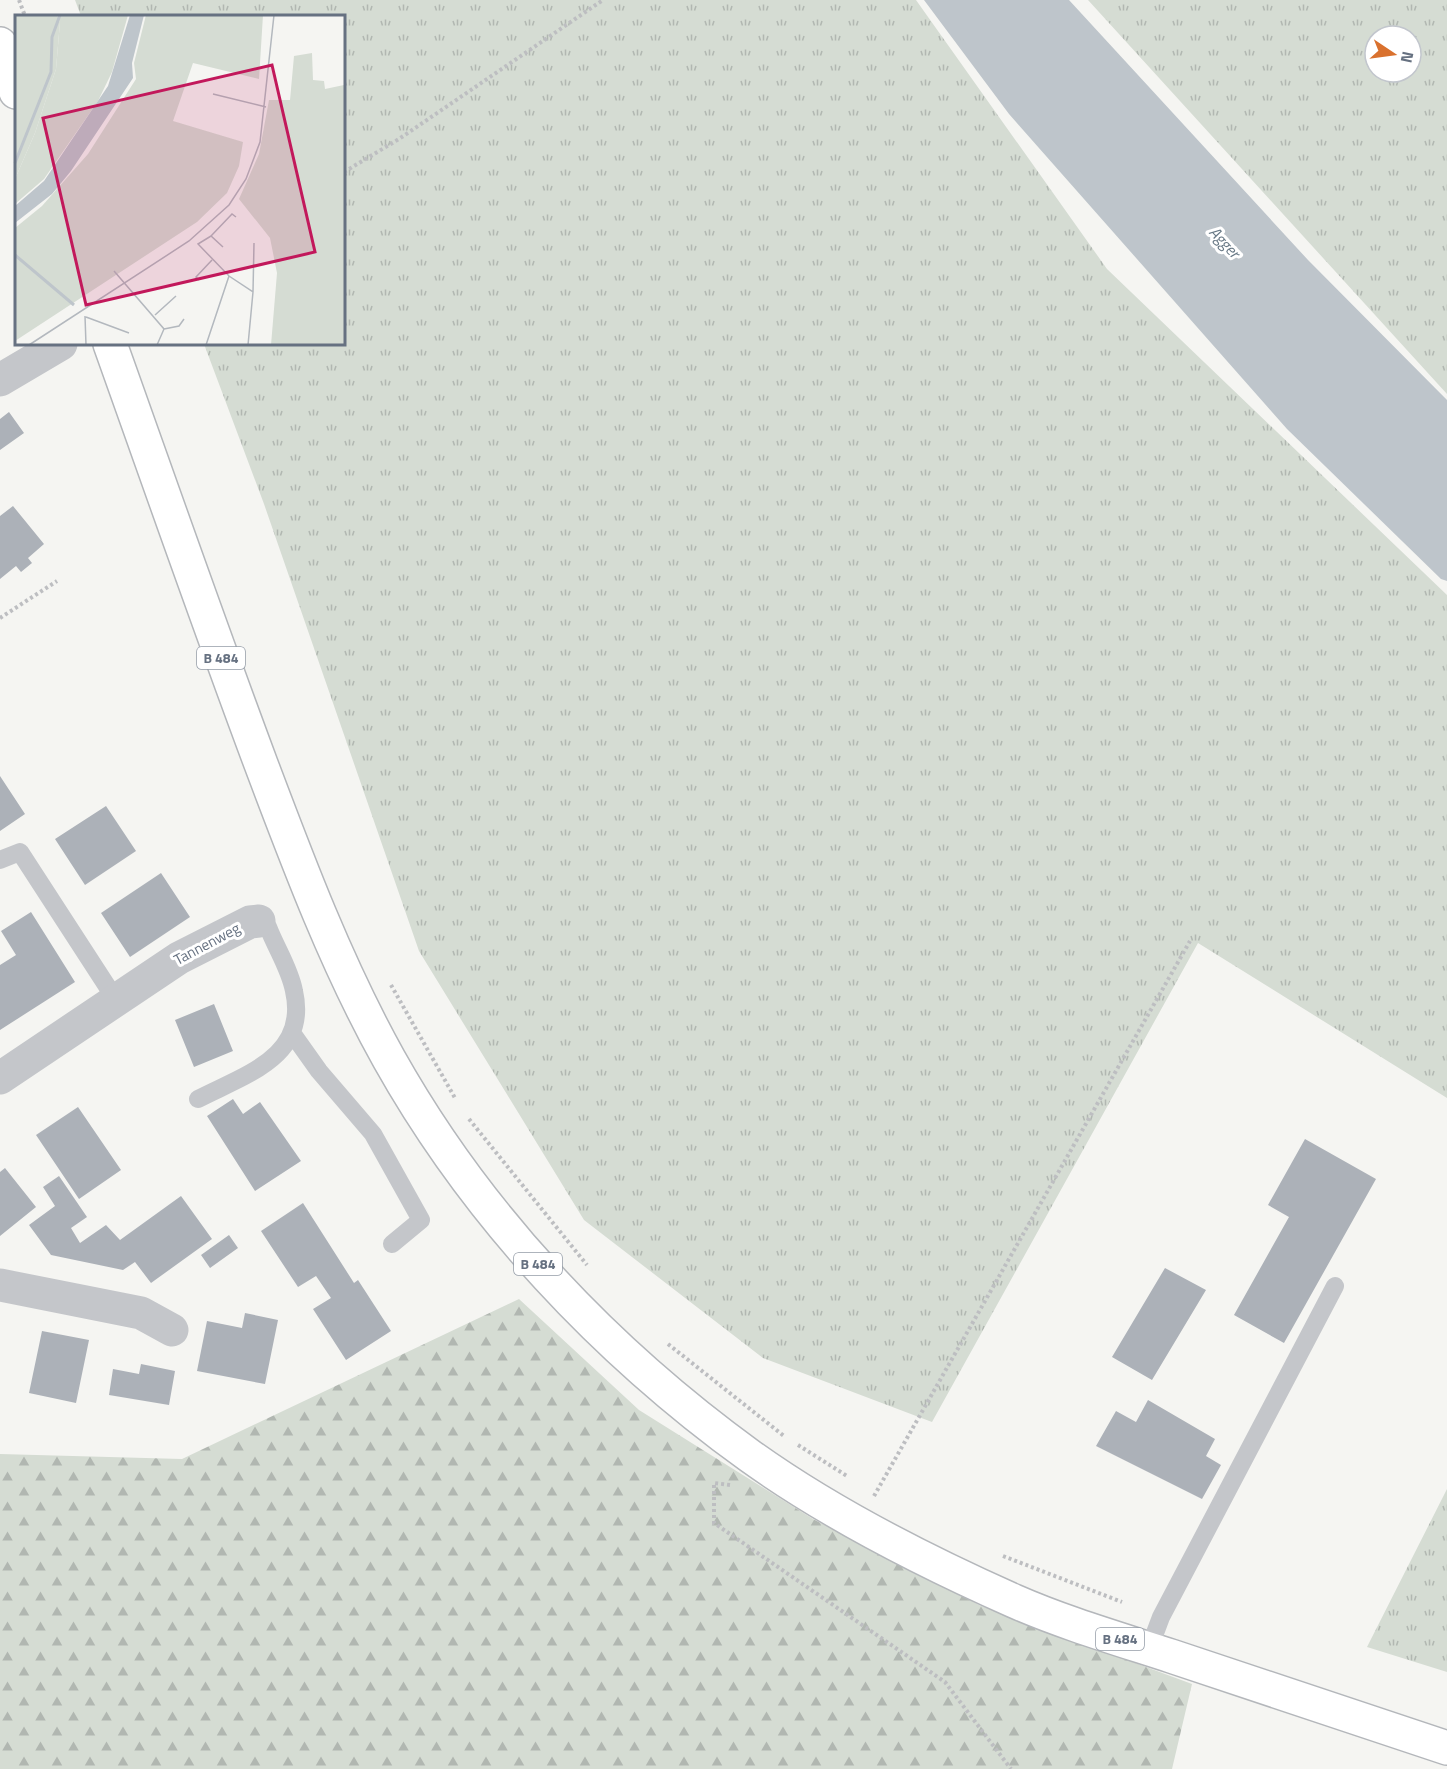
<svg xmlns="http://www.w3.org/2000/svg" width="1447" height="1769" viewBox="0 0 1447 1769" font-family="'Titillium Web',sans-serif">
  <style>
    .grass { fill: url(#grass-tufts); fill-rule: evenodd }
    .forest { fill: url(#forest-firs) }
    .water { fill: #bec5cb }
    .building { fill: #acb1b8 }
    .lines { fill: none; stroke-linecap: round; stroke-linejoin: round }
    .primary-casing { stroke: #b4b7bb; stroke-width: 36 }
    .path { stroke: #bdbec1; stroke-width: 4; stroke-dasharray: 3 3; stroke-linecap: butt }
    .lane { stroke: #c4c6ca; stroke-width: 18 }
    .street { stroke: #c4c6ca; stroke-width: 33 }
    .primary { stroke: #fff; stroke-width: 33 }
    .labels { text-anchor: middle; stroke-width: 6; stroke-linejoin: round; paint-order: stroke }
    .shield { fill: #fff; stroke: #949ca7; stroke-width: 1.5 }
    .shield-label { font-size: 14px; font-weight: bold; fill: #667181 }
    .street-label { font-size: 15px; fill: #667181; stroke: #fff }
    .water-label { font-size: 16px; font-style: italic; fill: #677885; stroke: #fff }
    .inset-river { fill: none; stroke: #bec5cb; stroke-width: 3 }
    .inset-road { fill: none; stroke: #b3b8be; stroke-width: 1.5 }
    .view { fill: #c2185b; fill-opacity: 0.15; stroke: #c2185b; stroke-width: 3 }
    .inset-edge { fill: none; stroke: #667181; stroke-width: 3 }
  </style>
  <defs>
    <pattern id="grass-tufts" width="24" height="20" patternUnits="userSpaceOnUse" patternTransform="scale(1.5)"><rect width="24" height="20" fill="#d5dcd3"/><path d="M3 7l-1-3M5 7V3M7 7l1-3M15 17l-1-3M17 17v-4M19 17l1-3" fill="none" stroke="#b1b7b1"/></pattern>
    <pattern id="forest-firs" width="22" height="20" patternUnits="userSpaceOnUse" patternTransform="scale(1.5)"><rect width="22" height="20" fill="#d5dcd3"/><path d="M5 1l3.5 6h-7zM16 11l3.5 6h-7z" fill="#b1b7b1"/></pattern>
  </defs>
  <rect width="100%" height="100%" fill="#f5f5f2"/>
  <path class="grass" d="M75 0H916L1107 269 1447 595V1098L1198 943 932 1422 763 1358 584 1220 419 951 264 504 204 344H344V16H81Z
    M1088 0H1447V394ZM1375 36H1411V72H1375Z
    M1447 1489V1672L1367 1647Z"/>
  <path class="forest" d="M519 1299 639 1410 813 1519 979 1605 1192 1684 1172 1769H0V1454L182 1459Z"/>
  <path class="water" d="M924 0H1069L1308 260 1447 400V581L1441 579 1287 429 1009 114Z"/>
  <path class="building" d="M9 412 24 433 0 450V419Z
    M13 506 44 544 28 558 32 563 21 572 16 566 0 579V516Z
    M0 776 25 814 0 831Z
    M106 806 136 851 85 885 55 839Z
    M161 873 190 917 130 957 101 913Z
    M31 912 75 982 0 1030V965L16 955 1 931Z
    M214 1004 233 1051 194 1067 175 1020Z
    M233 1099 243 1114 260 1102 301 1161 255 1191 207 1116Z
    M78 1107 121 1170 79 1199 36 1135Z
    M1305 1139 1376 1179 1284 1343 1234 1315 1289 1217 1268 1205Z
    M5 1168 36 1207 0 1236V1172Z
    M59 1176 87 1217 71 1228 80 1243 106 1225 120 1240 181 1196 212 1239 151 1283 135 1262 123 1270 51 1255 29 1225 55 1206 43 1187Z
    M303 1203 354 1283 358 1280 391 1331 346 1360 313 1309 331 1298 316 1276 298 1287 261 1231Z
    M229 1235 238 1248 210 1268 201 1255Z
    M1165 1268 1206 1290 1152 1380 1112 1357Z
    M245 1313 278 1320 265 1384 197 1371 207 1321 242 1328Z
    M42 1331 89 1340 76 1403 29 1393Z
    M141 1364 175 1371 169 1405 109 1395 113 1369 139 1374Z
    M1148 1400 1215 1439 1206 1456 1221 1465 1202 1499 1096 1446 1116 1411 1136 1422Z"/>
  <g class="lines">
    <g class="primary-casing">
      <path id="primary" d="M0 44 16 92
        M110 344C160 484 209 625 261 764 299 865 337 966 389 1059 477 1216 605 1351 750 1456 831 1514 924 1561 1014 1601 1064 1623 1119 1639 1171 1656 1263 1687 1355 1718 1447 1748"/>
    </g>
    <path class="path" d="M19 0 25 16
      M344 172 399 139 603 0
      M0 618 57 581
      M391 985 455 1098
      M469 1119 587 1265
      M668 1344 784 1436
      M798 1445 847 1476
      M730 1485 714 1483V1523L945 1682 1011 1769
      M874 1496 1190 941
      M1003 1556 1122 1602"/>
    <path class="lane" d="M0 860 20 852 116 1000
      M292 1033 319 1071 373 1134 421 1220 392 1244
      M198 1099C244 1075 309 1057 294 991 290 969 276 948 268 927L259 921
      M1149 1649 1161 1617 1335 1286"/>
    <path class="street" d="M0 380 61 344
      M0 1078 179 958 250 922 259 921
      M0 1285 141 1313 172 1330"/>
    <use href="#primary" class="primary"/>
  </g>
  <g class="labels">
    <g class="shield">
      <rect x="197" y="647" width="48" height="22" rx="4.5"/>
      <rect x="514" y="1253" width="48" height="22" rx="4.5"/>
      <rect x="1096" y="1628" width="48" height="22" rx="4.5"/>
    </g>
    <g class="shield-label">
      <text x="221" y="663">B 484</text>
      <text x="538" y="1269">B 484</text>
      <text x="1120" y="1644">B 484</text>
    </g>
    <g class="street-label">
      <text transform="translate(207 944) rotate(-28)" y="5">Tannenweg</text>
    </g>
    <g class="water-label">
      <text transform="translate(1225 242) rotate(47)" y="6">Agger</text>
    </g>
  </g>
  <g transform="translate(15 15)">
    <rect width="330" height="330" fill="#f5f5f2"/>
    <path d="M42 0H113L97 57 83 86 29 164 0 189V164L20 118 41 54 45 7ZM131 0H248L244 64 178 48 158 106 228 127 224 151 212 178 182 207 0 326V213L27 191 73 139 121 64 119 48Z" fill="#d5dcd3"/>
    <path d="M0 0H42L45 7 41 54 20 118 0 164ZM297 38 298 65 309 66 310 74 329 70 330 58V330H256L262 258 255 223 224 184 244 139 254 85H275L279 41Z" fill="#d5dcd3"/>
    <path d="M115 0H129L117 48 118 63 56 156 37 179 0 208V191L29 166 93 71Z" fill="#bec5cb"/>
    <path class="inset-river" d="M0 148 36 57 37 22 45 0M0 240 59 290"/>
    <path class="inset-road" d="M198 79 251 92M196 221 217 199 221 202M208 232 196 221 183 229 214 261 238 277 233 330M99 256 149 314 142 330M184 265 181 262 197 245M238 277 239 228M140 300 161 281M70 301 71 330M71 302 114 318M149 314 164 311 169 304M14 330 174 226 214 190 231 164 245 127 259 0M191 330 214 261"/>
    <path class="view" d="M257 50 300 237 71 290 28 103Z"/>
    <rect width="330" height="330" class="inset-edge"/>
  </g>
  <g transform="translate(1393 54) rotate(103)"><circle r="28" fill="#ffffff" stroke="#c2c6cd" stroke-width="1.5"/>
  <path d="M0-4.5L10 22L0 15L-10 22Z" fill="#d9712e"/>
  <text y="-9" font-size="16" font-weight="bold" text-anchor="middle" fill="#667181">N</text>
  </g>
</svg>
